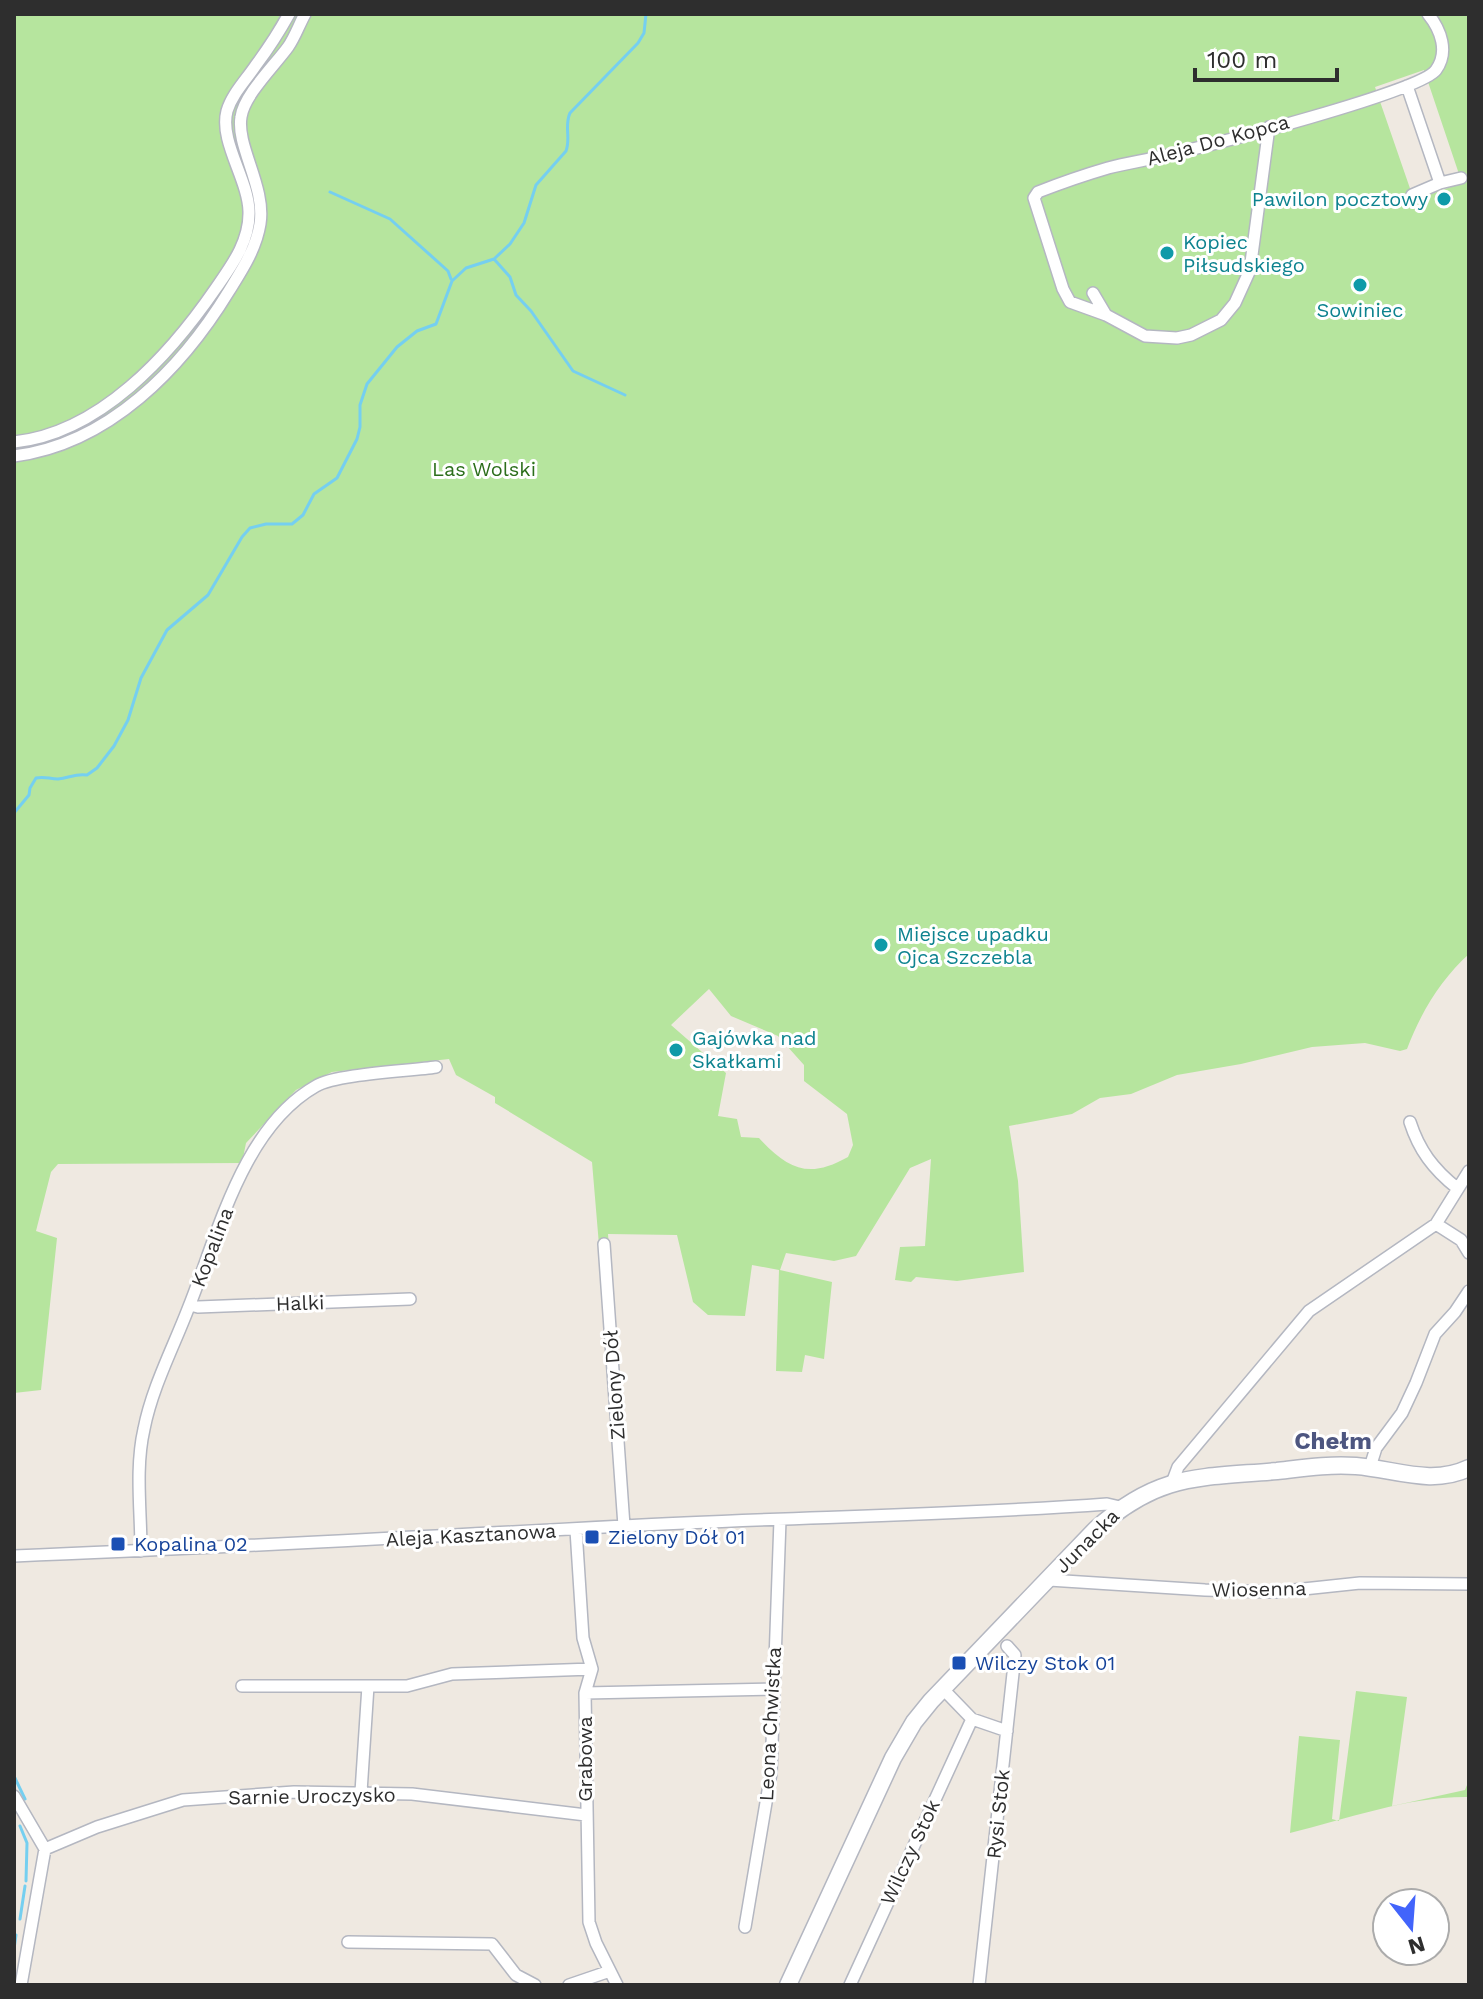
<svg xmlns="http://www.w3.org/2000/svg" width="1483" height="1999" viewBox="0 0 1483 1999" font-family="'Work Sans',sans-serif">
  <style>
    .green { fill: #b6e59e; fill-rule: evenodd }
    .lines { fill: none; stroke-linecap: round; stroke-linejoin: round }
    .stream { stroke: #75cff0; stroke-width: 3 }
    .street-casing { stroke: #b4b7c1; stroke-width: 14 }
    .secondary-casing { stroke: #b4b7c1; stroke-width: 19 }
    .street { stroke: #fff; stroke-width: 11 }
    .secondary { stroke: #fff; stroke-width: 16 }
    .culture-dot { fill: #0f9aa8; stroke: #fff; stroke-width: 3 }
    .transit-dot { fill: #1a4fb4; stroke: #fff; stroke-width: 3 }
    .labels { text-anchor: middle; stroke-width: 6; stroke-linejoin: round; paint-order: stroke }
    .street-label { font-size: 20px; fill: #2e2e2e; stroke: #fff }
    .culture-label { font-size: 20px; fill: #0d838f; stroke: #fff; text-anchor: start }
    .park-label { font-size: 20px; fill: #2c6e1b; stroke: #fff }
    .transit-label { font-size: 20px; fill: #164399; stroke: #fff; text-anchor: start }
    .quarter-label { font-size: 24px; font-weight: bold; fill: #4d5680; stroke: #fff }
  </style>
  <rect width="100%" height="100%" fill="#efe9e1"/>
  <path class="green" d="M14 14H1469V954C1441 979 1420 1014 1407 1049L1400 1051 1365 1043 1312 1047 1241 1064 1177 1075 1131 1094 1100 1098 1072 1114 1009 1126 1018 1181 1024 1272 957 1281 916 1277 911 1282 895 1280 900 1247 925 1246 931 1159 910 1168 856 1256 834 1261 786 1253 780 1270 832 1282 824 1359 805 1355 802 1372 776 1371 779 1270 752 1265 745 1316 708 1315 693 1302 677 1235 608 1234 609 1248 599 1245 592 1162 495 1103V1097L456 1075 449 1059 332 1072 296 1090 246 1143 242 1163 58 1164 51 1172 36 1231 57 1238 41 1390 14 1393ZM1424 70 1462 183 1414 200 1375 87ZM709 989 731 1016 778 1036 804 1065V1081L847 1114 853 1145 848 1157C809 1179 789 1170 759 1138L741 1137 737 1119 718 1116 726 1073 671 1025Z
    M1356 1691 1407 1697 1392 1806 1465 1790 1469 1780V1797C1408 1796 1348 1819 1290 1833L1299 1736 1340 1740 1332 1819 1339 1821Z"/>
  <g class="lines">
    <path class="stream" d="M330 192 390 219 448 271 451 279
      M494 259 510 277 516 295 531 311 573 371 625 395
      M14 813 29 795 30 788 36 778C45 776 49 779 58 779 69 778 76 773 87 775L97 768 114 746 128 720 141 678 167 630 208 595 242 537 250 528 266 524H292L303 515 314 494 337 478 357 439 360 427V405L367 384 397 347 417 331 436 324 452 281 466 268 494 259 510 244 524 223 536 185 566 151C571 138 564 126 570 113L638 43 644 33 646 14
      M14 1776 25 1799
      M20 1826 27 1843 26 1881
      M20 1919 25 1886
      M14 1949 16 1935"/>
    <g class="street-casing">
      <path id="street" d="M1407 86 1440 183
        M1269 127 1250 270 1235 303 1221 320 1191 335 1177 338 1145 336 1106 315 1070 302 1063 289 1034 198 1038 192C1061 183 1084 175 1108 168 1127 163 1148 160 1168 155 1207 146 1420 92 1436 70 1449 52 1441 30 1428 14
        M1412 195 1440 183 1461 178
        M1093 293 1106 315
        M14 442C100 433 170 355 216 288 232 265 250 241 249 211 248 179 219 141 227 111 232 94 246 80 256 65 268 49 279 32 289 14
        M14 456C109 444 182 368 229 291 242 270 256 249 260 224 266 187 236 146 241 117 244 95 275 65 288 47 295 37 299 25 305 14
        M1410 1122C1419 1150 1433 1169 1457 1188
        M1436 1224 1461 1240 1469 1253
        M604 1244 624 1526
        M190 1305 198 1307 410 1299
        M1370 1467 1376 1448 1402 1413 1416 1383 1435 1334 1455 1312 1469 1291
        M1172 1483 1178 1467 1309 1311 1436 1224 1469 1171
        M576 1530 583 1638 592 1669 585 1693 589 1922 596 1943 617 1985
        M141 1551C141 1511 135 1468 144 1429 152 1388 173 1348 188 1309 218 1235 242 1128 316 1086 336 1074 409 1071 436 1067
        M14 1556C217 1548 421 1537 624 1526 785 1517 946 1516 1107 1504L1120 1507
        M1049 1580 1205 1590 1275 1592 1360 1583 1469 1584
        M242 1686H407L452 1674 592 1669
        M943 1689 972 1719 1007 1731
        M585 1693 773 1689
        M361 1792 368 1686
        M14 1796 45 1849 21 1985
        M45 1849 97 1827 183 1800 294 1792 412 1794 586 1815
        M745 1927 771 1773 780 1520
        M348 1942 492 1944 516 1975 535 1985
        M569 1985 610 1971
        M850 1985 972 1719
        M979 1985 1015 1655 1007 1646"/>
    </g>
    <g class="secondary-casing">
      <path id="secondary" d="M788 1985 893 1758 914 1722 931 1701 1096 1529C1159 1473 1198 1478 1277 1471 1303 1468 1329 1464 1356 1466 1395 1469 1431 1486 1469 1468"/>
    </g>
    <use href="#street" class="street"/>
    <use href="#secondary" class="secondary"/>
  </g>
  <g class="culture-dot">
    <circle cx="1444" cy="199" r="8"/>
    <circle cx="1167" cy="253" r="8"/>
    <circle cx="1360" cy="285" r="8"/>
    <circle cx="881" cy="945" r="8"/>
    <circle cx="676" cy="1050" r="8"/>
  </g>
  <g class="transit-dot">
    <rect x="584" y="1529" width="16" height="16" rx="4"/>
    <rect x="110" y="1536" width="16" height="16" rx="4"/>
    <rect x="951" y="1655" width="16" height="16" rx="4"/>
  </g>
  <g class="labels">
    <g class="street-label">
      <text transform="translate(1218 140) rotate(-15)" y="7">Aleja Do Kopca</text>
      <text transform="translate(212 1247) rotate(-69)" y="7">Kopalina</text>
      <text transform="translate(300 1303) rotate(-2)" y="7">Halki</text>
      <text transform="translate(614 1385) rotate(-94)" y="7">Zielony Dół</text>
      <text transform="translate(471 1535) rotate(-3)" y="7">Aleja Kasztanowa</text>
      <text transform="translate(1087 1541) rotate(-45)" y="7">Junacka</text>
      <text transform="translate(1259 1589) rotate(-1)" y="7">Wiosenna</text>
      <text transform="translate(770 1724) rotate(-87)" y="7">Leona Chwistka</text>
      <text transform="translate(585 1759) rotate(-90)" y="7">Grabowa</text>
      <text transform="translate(312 1796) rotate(-1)" y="7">Sarnie Uroczysko</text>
      <text transform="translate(998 1814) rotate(-84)" y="7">Rysi Stok</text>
      <text transform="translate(910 1852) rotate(-65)" y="7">Wilczy Stok</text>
    </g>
    <g class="culture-label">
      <text x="1428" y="206" text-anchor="end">Pawilon pocztowy</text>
      <text x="1183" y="249">Kopiec<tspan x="1183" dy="23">Piłsudskiego</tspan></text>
      <text x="1360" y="317" text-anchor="middle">Sowiniec</text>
      <text x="897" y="941">Miejsce upadku<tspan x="897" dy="23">Ojca Szczebla</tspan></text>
      <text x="692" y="1045">Gajówka nad<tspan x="692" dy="23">Skałkami</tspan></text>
    </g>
    <g class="park-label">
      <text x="484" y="476">Las Wolski</text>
    </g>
    <g class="transit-label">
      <text x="608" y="1544">Zielony Dół 01</text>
      <text x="134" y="1551">Kopalina 02</text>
      <text x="975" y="1670">Wilczy Stok 01</text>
    </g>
    <g class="quarter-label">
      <text x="1333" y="1449">Chełm</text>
    </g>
  </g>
  <rect width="1483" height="1999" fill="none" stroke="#2e2e2e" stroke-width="32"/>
  <g transform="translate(1411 1927) rotate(163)"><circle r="38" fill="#ffffff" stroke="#ababab" stroke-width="2"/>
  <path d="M0-6L14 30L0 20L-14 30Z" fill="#4264fb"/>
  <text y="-12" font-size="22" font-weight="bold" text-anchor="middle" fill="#2e2e2e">N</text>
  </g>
  <path d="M1195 68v12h142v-12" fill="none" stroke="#2e2e2e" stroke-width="4"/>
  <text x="1207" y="68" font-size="24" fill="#2e2e2e" stroke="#ffffff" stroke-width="6" paint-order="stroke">100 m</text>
</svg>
